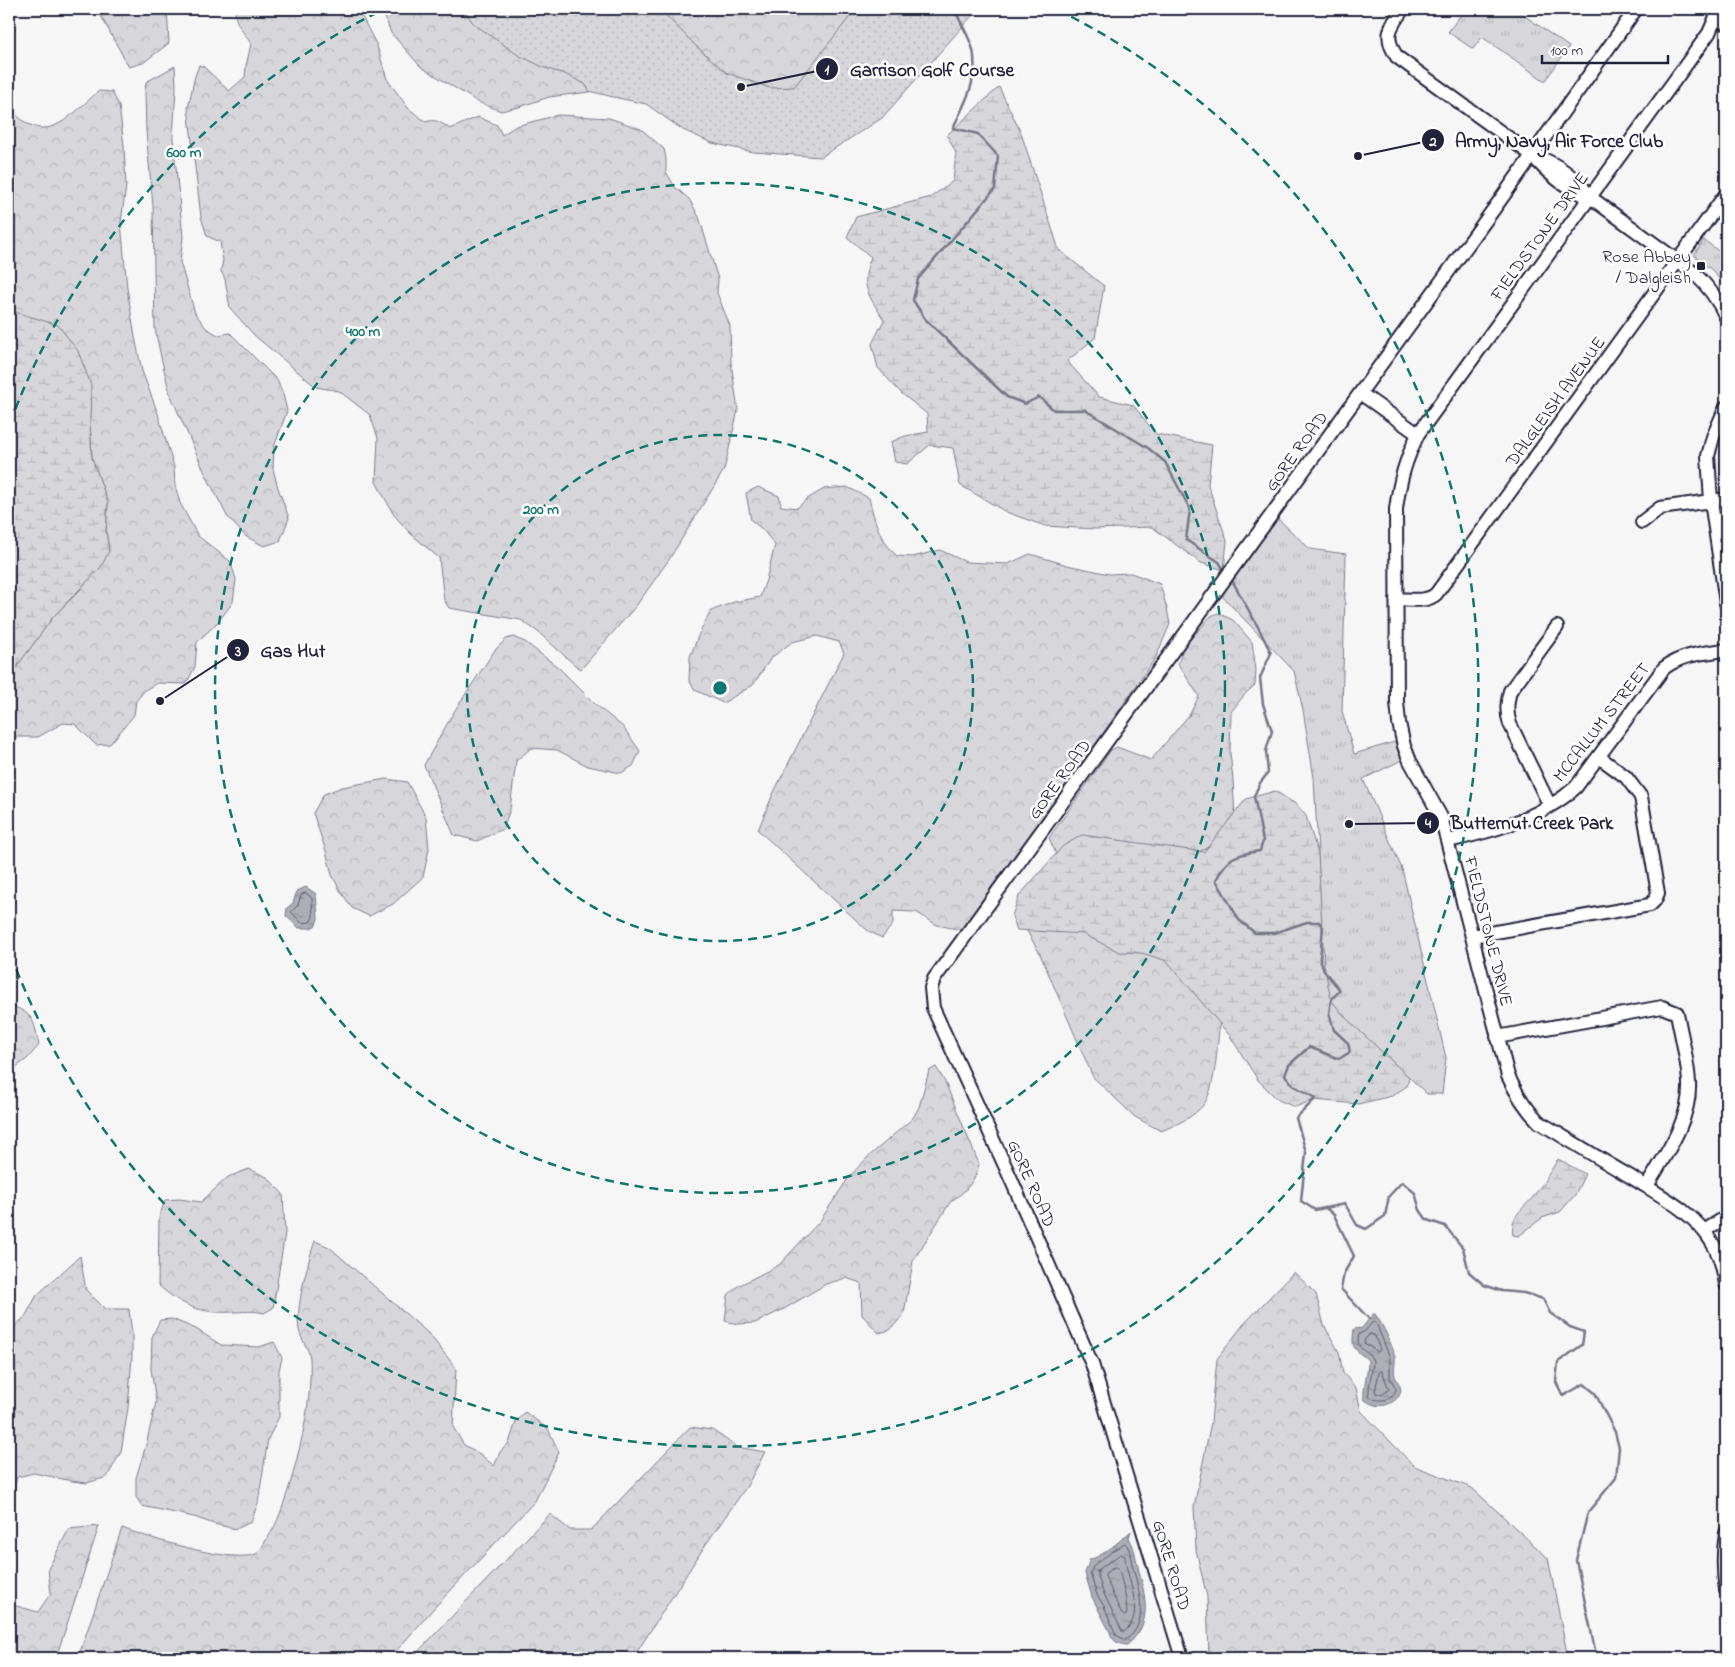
<svg xmlns="http://www.w3.org/2000/svg" width="1735" height="1667" viewBox="0 0 1735 1667" font-family="'Indie Flower',sans-serif">
  <style>
    .grass { fill: url(#grass-dots); stroke: #7c7c8b }
    .forest { fill: url(#forest-crowns); stroke: #7c7c8b }
    .wetland { fill: url(#wetland-marsh); stroke: #7c7c8b }
    .park { fill: url(#park-tufts); stroke: #7c7c8b }
    .water { fill: url(#water-ripples); stroke: #767685 }
    .lines { fill: none; stroke-linecap: round; stroke-linejoin: round }
    .shore { stroke: #5a5a6d; stroke-width: 1 }
    .stream { stroke: #767685; stroke-width: 2.5 }
    .minor-casing { stroke: #22223b; stroke-width: 16 }
    .minor { stroke: #fff; stroke-width: 12 }
    .ring { fill: none; stroke: #0f766e; stroke-width: 2.5; stroke-dasharray: 9 6 }
    .poi-dot { fill: #22223b; stroke: #fff; stroke-width: 2 }
    .labels { text-anchor: middle; stroke-width: 5; stroke-linejoin: round; paint-order: stroke }
    .street-label { font-size: 18px; fill: #22223b; stroke: #fff }
    .poi-label { font-size: 18px; fill: #22223b; stroke: #fff; text-anchor: end }
    .centre { fill: #0f766e; stroke: #fff; stroke-width: 2.5 }
    .ring-label { font-size: 15px; text-anchor: middle; font-weight: bold; fill: #0f766e; stroke: #fff; stroke-width: 5; stroke-linejoin: round; paint-order: stroke }
    .leader { fill: none; stroke: #22223b; stroke-width: 2 }
    .callout-dot { fill: #22223b; stroke: #fff; stroke-width: 2 }
    .mark-label { font-size: 15px; text-anchor: middle; font-weight: bold; fill: #fff }
    .callout-label { font-size: 19px; text-anchor: middle; font-weight: bold; fill: #22223b; stroke: #fff; stroke-width: 5; stroke-linejoin: round; paint-order: stroke }
  </style>
  <defs>
    <pattern id="grass-dots" width="8" height="8" patternUnits="userSpaceOnUse" patternTransform="scale(1.25)"><rect width="8" height="8" fill="#d7d7db"/><path d="M2 2h.1M6 6h.1" fill="none" stroke="#b8b8bd" stroke-width="1.8" stroke-linecap="round"/></pattern>
    <pattern id="forest-crowns" width="20" height="18" patternUnits="userSpaceOnUse" patternTransform="scale(1.25)"><rect width="20" height="18" fill="#d7d7db"/><path d="M2 6a3 3 0 1 1 6 0M12 15a3 3 0 1 1 6 0" fill="none" stroke="#b8b8bd"/></pattern>
    <pattern id="wetland-marsh" width="20" height="14" patternUnits="userSpaceOnUse" patternTransform="scale(1.25)"><rect width="20" height="14" fill="#d7d7db"/><path d="M1 5h8M5 5V1M11 12h8M15 12V8" fill="none" stroke="#b8b8bd"/></pattern>
    <pattern id="park-tufts" width="24" height="20" patternUnits="userSpaceOnUse" patternTransform="scale(1.25)"><rect width="24" height="20" fill="#d7d7db"/><path d="M3 7l-1-3M5 7V3M7 7l1-3M15 17l-1-3M17 17v-4M19 17l1-3" fill="none" stroke="#b8b8bd"/></pattern>
    <pattern id="water-ripples" width="26" height="14" patternUnits="userSpaceOnUse" patternTransform="scale(1.25)"><rect width="26" height="14" fill="#aeaeb7"/><path d="M2 4q2-2 4 0t4 0M15 11q2-2 4 0t4 0" fill="none" stroke="#8d8d96"/></pattern>
  </defs>
  <rect width="100%" height="100%" fill="#f6f6f7"/>
  <filter id="ink" filterUnits="userSpaceOnUse"><feTurbulence type="fractalNoise" baseFrequency=".02" numOctaves="2"/><feDisplacementMap in="SourceGraphic" scale="10" xChannelSelector="R" yChannelSelector="G"/><feConvolveMatrix kernelMatrix="1 2 1 2 8 2 1 2 1" color-interpolation-filters="sRGB"/></filter>
  <g filter="url(#ink)">
    <path class="grass" d="M449 9H978L882 118 821 157 753 152 712 143 683 130 646 104 609 96 534 77Z"/>
    <path class="forest" d="M97 9H167L169 43 143 63 129 67Z
      M236 9H358L377 46 387 79 408 108 426 122C435 118 442 123 450 129L478 117 497 125 502 135 516 126 558 115 609 118 641 129 664 149 666 159V172L675 187 689 199 699 217 718 279 717 293 730 326 731 363 738 410 724 470 670 558 636 606 581 669 575 665 538 632 521 620 449 608 444 600 439 558 410 533 394 515 376 482 378 438 370 415 339 391 316 387 255 336 230 308 225 279 221 271 223 260 220 242 207 236 201 217 188 108 195 76 199 65 204 67 229 91 245 77 246 66 251 44C245 33 232 21 236 9Z
      M382 9H463L474 24 518 55 545 68 565 74 585 84 590 92 549 97 519 107 501 111 478 102 421 67 391 33Z
      M660 9H856L794 87 770 88 727 73 696 46Z
      M175 66 176 88 173 138 183 237 180 262 195 313 206 328 218 335 230 333 277 380 283 394 287 411 274 447 273 469 278 488 289 518 280 541 264 546 245 536 227 516 205 473 170 394 161 357 155 329 153 206 146 131 145 93 146 82Z
      M99 91 112 92 119 106 124 146 126 186 121 222 127 288 135 337 142 371 157 411 174 467 175 485 180 503 198 536 230 561 236 579 233 602 218 622 197 642 195 667 186 684 157 683 145 690 136 701 134 715 110 744 96 745 75 724 63 723 38 737H13L9 731V684L18 665 53 617 80 590 109 551 106 531 108 503 92 458 90 423 15 312 9 311V107C45 150 67 118 99 91Z
      M758 487 779 496 781 506 797 508 807 499 824 489 847 487 869 498C875 521 878 538 897 556L913 557 940 550 966 562 1008 564 1030 554 1067 565 1109 574 1131 573 1160 584 1167 609 1170 624 1156 657 1070 781 962 930 937 925 916 912 893 911V924L882 938 867 930 758 830 773 794 844 653 839 642 817 636 792 642 771 658 753 685 723 703 695 690 689 680 690 657 699 634 711 611 734 602 760 597 766 580 775 545 763 530 751 520 746 493Z
      M1218 613 1233 620 1252 642 1256 670 1255 685 1245 694 1231 712 1230 753 1233 780 1235 819 1220 841 1189 857 1056 854 1049 838 1111 750 1117 747 1151 760 1190 714 1199 696 1178 664 1183 648 1211 616Z
      M513 637 525 642 559 668 596 705 623 727 640 751 633 766 621 773 588 766 557 750 531 748 516 761 510 809 503 829 477 841 454 835 424 765 455 710 495 650 506 639Z
      M386 779 407 782 426 817 429 849 423 877 393 904 369 916 352 908 341 892 332 875 326 851 313 813 324 794 342 787Z
      M1031 923 1154 945 1220 1016C1218 1037 1216 1088 1204 1104 1194 1117 1176 1125 1161 1131L1135 1117 1093 1077 1040 954 1027 931Z
      M12 1006C35 1014 34 1023 39 1045L27 1059 9 1072V1008Z
      M936 1067 945 1082 979 1164C976 1180 965 1193 951 1201L913 1261 904 1314 890 1330 879 1333 862 1315 861 1283 846 1278 826 1284 784 1309 755 1323 738 1324 725 1321 728 1295 738 1286 779 1265 820 1221 849 1177 867 1158 913 1118 919 1107 929 1071Z
      M249 1169 267 1177 283 1194 285 1233 273 1308 264 1313C253 1310 244 1312 233 1312 201 1314 182 1306 158 1285L159 1218 165 1200 179 1199 201 1202 228 1177Z
      M315 1241 329 1247 429 1334 456 1368 453 1427 464 1445 480 1454 494 1466 500 1452 509 1443 516 1422 525 1412 548 1429 559 1452 535 1501 434 1608 390 1658H78L122 1528C146 1537 237 1566 258 1553 261 1550 264 1544 266 1540 279 1523 284 1502 291 1481 302 1441 312 1400 310 1358 309 1348 301 1340 299 1330 295 1310 308 1261 315 1241Z
      M80 1256 86 1290 105 1309H129L132 1334V1356L128 1408 121 1452 107 1477 87 1483 72 1481 34 1473 17 1477 9 1509V1331L25 1317 37 1295Z
      M1294 1272 1316 1294 1324 1325 1339 1352 1343 1373 1356 1388 1361 1411 1414 1466 1472 1488 1548 1558 1568 1658H1209L1207 1597 1196 1550 1194 1507 1211 1422 1217 1359 1243 1325Z
      M172 1319 196 1329 221 1345 259 1347 274 1342 282 1358 279 1370V1417L268 1439 258 1503 251 1522 236 1529 214 1524 194 1517 142 1506 136 1497V1478L146 1445 156 1402 151 1369 152 1337 160 1320Z
      M690 1427 712 1430 737 1447 765 1452 747 1486 706 1544 633 1658H412L550 1514 570 1530H591Z
      M99 1526 56 1658H9V1604L38 1612 51 1593 48 1569 69 1529Z"/>
    <path class="wetland" d="M999 87 1021 133 1059 250 1104 286 1095 338 1067 361 1099 397 1133 405 1156 434 1212 445 1208 485 1227 541 1224 570 1201 563 1152 527 1094 529 1045 526 1006 512 960 485 953 448 930 445 907 464 895 462 891 442 905 436 928 432 927 414 901 393 878 368 872 344 884 320C869 295 859 287 871 257L847 237 856 217 931 197 953 181 956 153 947 135Z
      M9 311 15 312 58 325 78 351 91 385 90 423 92 458 108 503 106 531 109 551 101 567 53 617 18 665 9 684Z
      M1275 791 1297 805 1306 816 1331 894 1414 1056 1407 1086 1392 1096 1358 1104 1314 1100 1295 1107 1278 1100 1258 1080 1230 1036 1167 961 1142 953 1119 952 1083 934 1017 930 1012 916 1019 896 1063 846 1082 835 1204 852 1246 799Z
      M1558 1159 1585 1174 1575 1195 1560 1212 1542 1218 1519 1236 1513 1235C1509 1214 1526 1208 1536 1193 1544 1182 1551 1171 1558 1159Z"/>
    <path class="park" d="M1465 9H1515L1569 47 1545 81 1482 37 1473 49 1448 32Z
      M1704 240 1726 257V282L1724 285 1713 271 1694 255Z
      M1276 517 1310 549 1346 554 1342 711 1354 754 1398 741 1404 759 1363 779 1402 869 1446 1058 1442 1094H1427L1347 1019 1331 1000 1324 964 1314 778 1303 710 1294 671 1219 593Z"/>
    <path class="water" d="M306 887 316 894 318 918 316 925 311 928H299L286 916 287 908 293 903 297 891Z
      M1373 1314H1375C1382 1323 1393 1346 1395 1357 1396 1363 1393 1370 1395 1376 1397 1382 1403 1387 1400 1394 1398 1399 1390 1404 1385 1405 1378 1407 1369 1404 1364 1399 1363 1385 1368 1374 1368 1360 1354 1348 1351 1350 1354 1329L1362 1328Z
      M1131 1531 1129 1538C1135 1548 1135 1555 1138 1567 1145 1596 1154 1623 1127 1645 1118 1644 1112 1641 1110 1632L1092 1597 1085 1573 1090 1559C1101 1558 1122 1539 1131 1531Z"/>
    <g class="lines">
      <path class="shore" d="M306 893 312 898 313 917 310 922 302 923 291 912 298 905 301 895Z
        M1373 1322 1376 1323 1390 1358V1377L1396 1389C1393 1402 1378 1402 1369 1397 1368 1384 1373 1372 1373 1360 1366 1348 1355 1351 1359 1334L1365 1331Z
        M1371 1334 1375 1336 1380 1350 1378 1352 1364 1343 1365 1339Z
        M1382 1371 1389 1389 1382 1395 1376 1393 1375 1391 1379 1373Z
        M1125 1543C1132 1550 1130 1560 1133 1568 1139 1590 1150 1625 1125 1640L1116 1635 1104 1606 1097 1595 1090 1573 1094 1565Z
        M1121 1554 1125 1556C1126 1580 1147 1613 1124 1632L1122 1631 1103 1592 1097 1573 1098 1570Z
        M1115 1567 1119 1569 1126 1600 1127 1614 1125 1616 1121 1613 1105 1576 1106 1573Z"/>
      <path class="stream" d="M956 9 957 14C962 26 970 38 973 50 979 79 965 103 953 128L978 134 998 156 995 189 918 279 913 300 925 319 1007 397 1025 404 1039 397 1054 410H1085L1148 448 1165 462 1190 509 1186 540 1219 562 1224 570
        M1233 582 1258 627 1271 653 1260 678 1263 704 1272 731 1266 751 1268 773 1260 783 1254 796 1263 841 1260 851C1234 855 1228 856 1216 880L1239 920 1255 933H1274L1307 922H1319L1323 927 1320 959 1324 971 1340 990 1331 1000 1329 1013 1334 1030 1348 1043 1350 1052 1339 1059 1309 1047 1289 1065 1285 1075 1294 1086 1316 1098 1296 1118 1306 1152 1301 1201 1315 1210 1345 1204 1357 1225 1366 1229 1385 1216 1389 1196 1402 1182 1415 1193 1420 1210 1427 1220 1445 1226 1463 1248 1469 1272 1484 1285 1502 1291 1524 1293 1543 1299 1550 1313 1570 1327 1584 1332 1582 1345 1558 1362 1556 1382 1563 1396 1584 1384 1595 1393 1615 1432 1619 1448 1616 1478 1588 1512 1576 1560 1595 1650 1601 1658
        M1327 1209 1334 1215 1354 1256 1344 1273 1341 1289 1369 1319"/>
      <g class="minor-casing">
        <path id="minor" d="M1403 9C1390 27 1383 36 1397 57L1532 155C1548 174 1566 189 1590 197L1694 273C1708 286 1718 299 1726 317
          M1726 23 1715 19 1709 33 1418 434C1405 462 1400 479 1396 509L1397 702 1399 723 1404 746 1410 761 1441 817 1508 1076C1516 1093 1525 1108 1539 1122 1569 1140 1600 1159 1631 1177 1659 1195 1693 1211 1711 1241 1720 1254 1723 1269 1726 1284
          M1533 155C1556 163 1575 176 1590 197
          M1360 393 1418 434
          M1726 407 1713 437 1708 456 1711 501 1726 603
          M1642 522 1660 508 1726 499
          M1396 599C1410 599 1426 603 1436 594L1726 194
          M1550 806 1510 724C1506 712 1507 703 1510 691L1557 627
          M1448 841C1493 831 1542 818 1576 787L1664 668C1683 654 1704 653 1726 650
          M1472 936 1650 905 1655 900 1658 893 1641 797 1626 777 1599 757
          M1497 1037 1662 1007 1677 1013C1681 1035 1688 1061 1689 1083 1691 1120 1665 1155 1647 1186
          M1704 1231 1726 1217
          M1726 1533C1723 1552 1723 1571 1726 1590
          M1182 1658 1092 1364 1011 1179 933 1008 931 988 934 979 1496 206 1636 9"/>
      </g>
      <use href="#minor" class="minor"/>
    </g>
  </g>
  <g class="ring">
    <circle cx="720" cy="688" r="253"/>
    <circle cx="720" cy="688" r="505"/>
    <path d="M10 423A758 758 0 0 1 382 10M1058 10A758 758 0 1 1 10 953"/>
  </g>
  <rect class="poi-dot" x="1696" y="261" width="10" height="10" rx="2.5"/>
  <g class="labels">
    <g class="street-label">
      <text transform="translate(1539 236) rotate(-54)" y="6">FIELDSTONE DRIVE</text>
      <text transform="translate(1555 401) rotate(-54)" y="6">DALGLEISH AVENUE</text>
      <text transform="translate(1296 451) rotate(-54)" y="6">GORE ROAD</text>
      <text transform="translate(1601 722) rotate(-52)" y="6">MCCALLUM STREET</text>
      <text transform="translate(1059 779) rotate(-54)" y="6">GORE ROAD</text>
      <text transform="translate(1489 931) rotate(76)" y="6">FIELDSTONE DRIVE</text>
      <text transform="translate(1032 1183) rotate(66)" y="6">GORE ROAD</text>
      <text transform="translate(1172 1565) rotate(73)" y="6">GORE ROAD</text>
    </g>
    <g class="poi-label">
      <text x="1691" y="262">Rose Abbey<tspan x="1691" dy="21">/ Dalgleish</tspan></text>
    </g>
  </g>
  <circle cx="720" cy="688" r="8" class="centre"/>
  <g class="ring-label">
    <text x="184" y="157">600 m</text>
    <text x="363" y="336">400 m</text>
    <text x="541" y="514">200 m</text>
  </g>
  <path class="leader" d="M741 87L827 69M1358 156L1433 140M160 701L238 650M1349 824L1428 823"/>
  <g class="callout-dot">
    <circle cx="741" cy="87" r="5"/>
    <circle cx="1358" cy="156" r="5"/>
    <circle cx="160" cy="701" r="5"/>
    <circle cx="1349" cy="824" r="5"/>
    <circle cx="827" cy="69" r="12"/>
    <circle cx="1433" cy="140" r="12"/>
    <circle cx="238" cy="650" r="12"/>
    <circle cx="1428" cy="823" r="12"/>
  </g>
  <g class="mark-label">
    <text x="827" y="74">1</text>
    <text x="1433" y="146">2</text>
    <text x="238" y="656">3</text>
    <text x="1428" y="828">4</text>
  </g>
  <g class="callout-label">
    <text x="932" y="76">Garrison Golf Course</text>
    <text x="1559" y="147">Army, Navy, Air Force Club</text>
    <text x="293" y="657">Gas Hut</text>
    <text x="1532" y="829">Butternut Creek Park</text>
  </g>
  <rect width="1735" height="1667" fill="none" stroke="#fff" stroke-width="30"/>
  <rect x="15" y="15" width="1705" height="1637" fill="none" stroke="#22223b" stroke-width="2" filter="url(#ink)"/>
  <path d="M1542 55v8h126v-8" fill="none" stroke="#22223b" stroke-width="2.5"/>
  <text x="1550" y="55" font-size="15" fill="#22223b" stroke="#ffffff" stroke-width="4" paint-order="stroke">100 m</text>
</svg>
